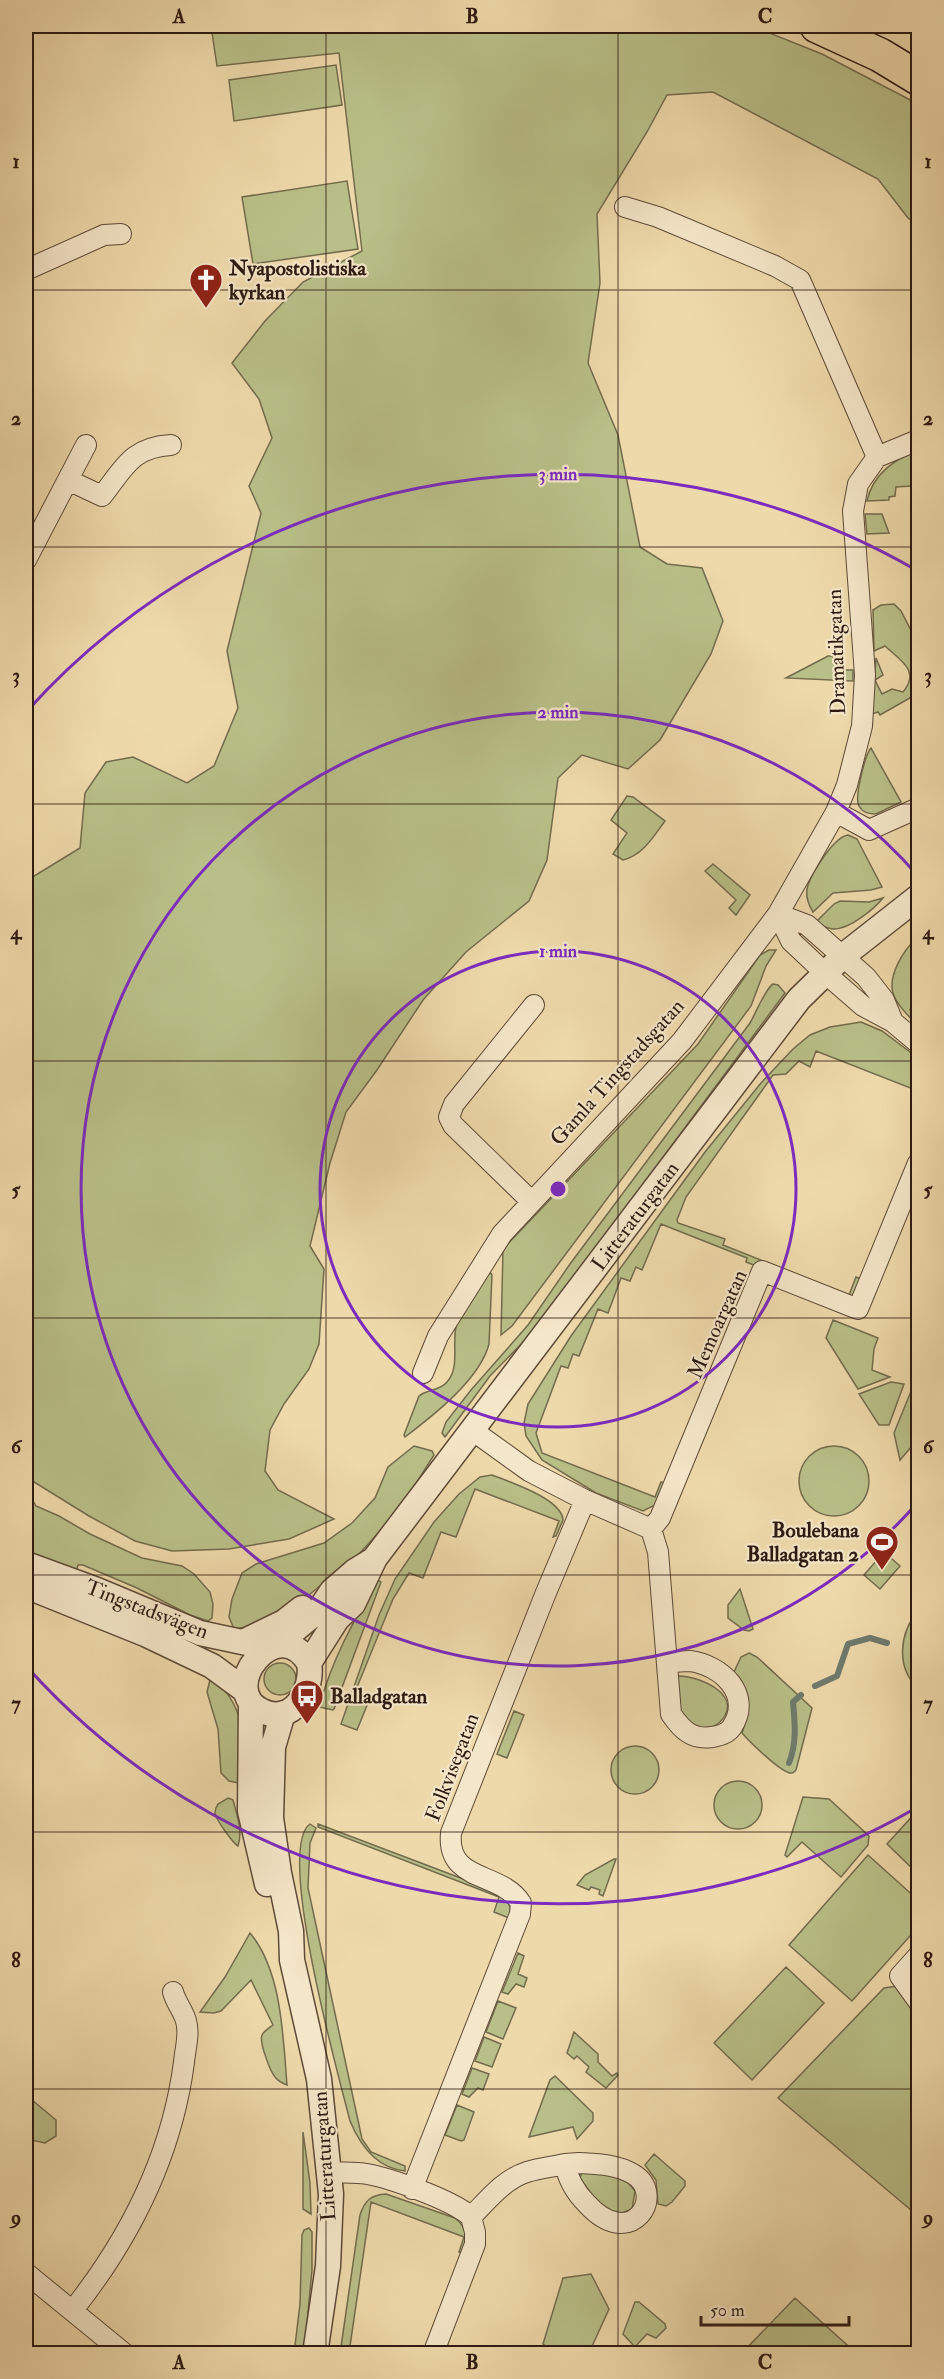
<svg xmlns="http://www.w3.org/2000/svg" width="944" height="2379" viewBox="0 0 944 2379" font-family="'IM FELL Double Pica',serif">
  <style>
    .green { fill: #b9bf88; stroke: #736c4c; stroke-width: 1.5 }
    .lines { fill: none; stroke-linecap: round; stroke-linejoin: round }
    .stream { stroke: #6e7a6d; stroke-width: 6 }
    .minor-casing { stroke: #5d4a37; stroke-width: 22 }
    .tertiary-casing { stroke: #5d4a37; stroke-width: 27 }
    .motorway-casing { stroke: #2d1a11; stroke-width: 36 }
    .minor { stroke: #f4e6c8; stroke-width: 20 }
    .tertiary { stroke: #f4e6c8; stroke-width: 24 }
    .motorway { stroke: #eed9aa; stroke-width: 33 }
    .grid { fill: none; stroke: #2d1a11; stroke-width: 1.5; stroke-opacity: 0.55 }
    .ring { fill: none; stroke: #7b2cbf; stroke-width: 3 }
    .labels { text-anchor: middle; stroke-width: 4.5; stroke-linejoin: round; paint-order: stroke }
    .poi-label { font-size: 21px; font-weight: bold; fill: #2d1a11; stroke: #f4e6c8; text-anchor: start }
    .street-label { font-size: 21px; fill: #2d1a11; stroke: #f4e6c8 }
    .centre { fill: #7b2cbf; stroke: #f4e6c8; stroke-width: 3 }
    .ring-label { font-size: 18px; text-anchor: middle; font-weight: bold; fill: #7b2cbf; stroke: #f4e6c8; stroke-width: 4.5; stroke-linejoin: round; paint-order: stroke }
    .neatline { fill: none; stroke: #2d1a11; stroke-width: 2 }
    .grid-label { font-size: 20px; text-anchor: middle; font-weight: bold; fill: #2d1a11 }
  </style>
  <rect width="100%" height="100%" fill="#eed9aa"/>
  <filter id="stains"><feTurbulence type="fractalNoise" baseFrequency=".00333" numOctaves="4"/><feColorMatrix values="0 0 0 0 .2 0 0 0 0 .09 0 0 0 0 .02 0 0 0 .5 -.17"/></filter>
  <radialGradient id="worn" r=".72"><stop offset=".6" stop-color="#630" stop-opacity="0"/><stop offset="1" stop-color="#630" stop-opacity=".3"/></radialGradient>
  <path class="green" d="M211 26H752L822 54 918 104V225L908 218 878 179 713 92 667 95 647 132 597 214 600 283 588 363 618 435 640 547 667 564 702 568 723 621 711 654 660 740 628 769 582 755 558 778 547 860 529 901 466 952 423 1000 377 1070 346 1112 330 1163 310 1246 324 1269 319 1344 309 1369 284 1404 270 1430 265 1471 278 1490 334 1519 289 1539 229 1549 172 1551 135 1541 89 1516 26 1477V1023L32 973 26 958V881L80 848 85 793 106 762 133 757 187 783 214 766 238 708 227 651 261 513 249 486 272 438 259 399 232 363 265 321 303 282 362 251 339 53 217 66Z
    M336 65 342 105 234 121 229 80Z
    M347 181 358 249 253 264 242 197Z
    M918 449V496L912 495 911 486 896 487 895 496 889 497V500L867 501C873 473 895 460 918 449Z
    M865 514H882L889 533 867 534Z
    M894 604 901 611 918 644V699L915 695 880 715 878 712 872 714 876 658 883 675 875 680 882 694 892 689 903 692C921 671 900 660 885 646L874 651 873 610 881 605Z
    M828 656H833L835 670H853V681L786 678Z
    M871 748 901 802 876 814C869 814 863 813 859 806 854 798 865 755 871 748Z
    M627 796 633 797 665 821C653 837 643 855 623 860L613 854 627 833 611 820Z
    M848 835 857 839 882 887 871 890 833 893 813 912C808 904 805 894 808 885 813 871 834 837 848 835Z
    M713 864 750 895 736 915 729 908 736 900 705 871Z
    M883 898C874 909 850 929 834 929 828 929 821 925 815 923L834 904 840 901 869 902Z
    M918 937V986L910 1010 918 1014V1026C910 1017 899 1008 894 996 886 977 904 949 918 937Z
    M769 950H776L766 966 751 1006 512 1326 501 1335 503 1249 698 1044 760 955Z
    M773 984 778 985 785 993 548 1312 532 1333 490 1376 445 1437 442 1433 446 1422 471 1390 528 1325 570 1264 750 1023C756 1013 765 989 773 984Z
    M861 1022 882 1031 918 1058V1091L816 1051 810 1067 799 1061 786 1074 773 1075 686 1197 677 1220 678 1223 725 1239 723 1245 849 1295 856 1277 861 1279C858 1289 856 1300 843 1300L746 1262 747 1258 661 1224 642 1270 636 1267 630 1281 621 1278 608 1313 598 1309 579 1356 573 1354 568 1368 561 1366 536 1433 542 1453 655 1497 661 1482 665 1483 655 1505 643 1511 596 1493 542 1460 526 1436 524 1423 528 1404 571 1336 662 1211 705 1152 761 1083 793 1049 810 1035 830 1027Z
    M490 1272 492 1275 489 1344C480 1379 434 1415 405 1437L404 1435 419 1396C427 1389 440 1391 447 1382 460 1368 452 1344 456 1327 461 1310 477 1283 490 1272Z
    M833 1320 878 1338 874 1349 872 1370 890 1377 858 1389 826 1338Z
    M918 1374V1439L900 1460 894 1433Z
    M891 1382 904 1384 889 1425H879L859 1394Z
    M414 1446 432 1451 434 1455 410 1493 383 1528 359 1554 293 1608 262 1625 234 1629 229 1617 232 1599 242 1573 256 1564 324 1543 352 1523 375 1498 388 1467Z
    M799 1481a35 35 0 1 1 70 0a35 35 0 1 1-70 0Z
    M492 1475C510 1482 562 1499 563 1520L556 1536 553 1537 559 1521 475 1489 456 1537 441 1532 423 1578 409 1573 393 1599 353 1697 368 1703 357 1730 341 1724 379 1615 395 1579 434 1522 459 1494 480 1477Z
    M26 1496 32 1499 36 1506 59 1516 90 1534 142 1558 182 1566 194 1574 210 1592 213 1604 212 1618 208 1621 190 1615 137 1588 83 1565H78L76 1572 26 1554Z
    M884 1552 900 1566 880 1589 864 1575Z
    M378 1580 381 1582 334 1709 333 1710 319 1707C332 1660 353 1621 378 1580Z
    M740 1589 753 1629 749 1631 744 1630 728 1618V1605Z
    M918 1611V1688C895 1667 900 1632 918 1611Z
    M749 1653 757 1657 812 1708 796 1770C795 1771 793 1773 792 1773 783 1775 748 1740 742 1733 752 1706 749 1697 733 1674L741 1657Z
    M264 1679a16 16 0 1 1 32 0a16 16 0 1 1-32 0Z
    M211 1676C250 1711 241 1736 239 1783L229 1781 221 1773 218 1729 207 1692Z
    M678 1676C691 1676 708 1682 718 1690 739 1707 721 1728 701 1731L681 1717 676 1682Z
    M514 1711 524 1715 507 1758 497 1754Z
    M611 1770a24 24 0 1 1 48 0a24 24 0 1 1-48 0Z
    M714 1805a24 24 0 1 1 48 0a24 24 0 1 1-48 0Z
    M803 1797 829 1799 869 1836 868 1845 841 1877 802 1842 787 1857 785 1855Z
    M228 1798 233 1800C237 1815 243 1831 238 1846 233 1843 216 1820 215 1813 215 1810 216 1807 218 1804Z
    M918 1810V1874L887 1844Z
    M310 1824 316 1828 310 1843 308 1888 362 2139 371 2152 405 2166V2171C376 2168 360 2145 350 2121 339 2077 275 1849 310 1824Z
    M318 1824 487 1888C500 1895 515 1900 509 1918L494 1912 499 1897 318 1827Z
    M868 1855 918 1900V1927L852 2001 789 1945Z
    M614 1859H616L603 1896 599 1894 600 1890 591 1887 589 1890 577 1885 585 1875Z
    M250 1933C282 1971 283 2037 287 2085 282 2083 278 2081 275 2077 270 2071 259 2042 262 2035 264 2031 269 2028 273 2025L251 1980 221 2011 214 2013 200 2012 225 1977Z
    M518 1953 524 1956 518 1974 527 1978 524 1987 516 1984 508 1994 502 1992Z
    M786 1967 824 2003 752 2080 714 2043Z
    M897 1986 918 2014V2216L778 2098 884 1988Z
    M498 2001 516 2008 503 2039 486 2032Z
    M574 2032 598 2054V2062L612 2076 617 2073 618 2075 606 2088 586 2072 589 2067 577 2056 574 2059 567 2053Z
    M484 2037 501 2044 492 2067 475 2061Z
    M472 2068 489 2074 483 2090 478 2088 469 2097 462 2094Z
    M555 2076 593 2113V2121L577 2139 573 2127 529 2137 550 2080Z
    M26 2095 56 2120V2136L45 2143 26 2139Z
    M457 2105 474 2112 464 2140 461 2141 445 2135Z
    M303 2132 310 2183 311 2214 303 2209Z
    M654 2154 685 2181V2186L672 2202 666 2206 658 2204 656 2180 645 2165Z
    M585 2169 625 2179 635 2191 632 2209 617 2215 599 2205 580 2178 582 2171Z
    M386 2194 455 2218C468 2228 467 2239 462 2253L459 2252 464 2237 371 2202 349 2353 340 2354 360 2215C365 2200 371 2195 386 2194Z
    M309 2228 312 2232V2270L305 2344 303 2353 294 2354 300 2304 302 2235 304 2230Z
    M591 2274 609 2309 589 2353H556L543 2344 563 2278Z
    M795 2298 856 2353H742Z
    M635 2302H639L665 2324 666 2328 656 2338 647 2334 635 2347 623 2334Z"/>
  <g class="lines">
    <path class="stream" d="M815 1686 837 1676 848 1644 870 1638 887 1643
      M789 1763C797 1743 795 1723 793 1702L801 1695"/>
    <g class="minor-casing">
      <path id="minor" d="M625 207 658 217 775 266 800 280 877 457
        M26 270 104 235 121 234
        M68 480 102 496C124 468 132 447 171 445
        M26 560 86 445
        M836 812 869 830 918 808
        M778 914 791 941 825 973 863 1006 893 1022 918 1043
        M778 914 807 925 866 977 884 1000 893 1022
        M531 1201 453 1125 449 1117 454 1104 534 1005
        M423 1373 438 1336 502 1234 682 1041 778 914 836 812 847 785 862 726 865 675 853 511 858 484 877 457 918 440
        M472 1430 529 1471 585 1500 651 1529 658 1552 671 1714C682 1730 692 1740 712 1737 719 1736 728 1733 732 1727 753 1694 721 1665 690 1661 683 1661 674 1662 667 1663
        M651 1529 660 1518 762 1271 858 1309 918 1163
        M918 1956 900 1976 918 2001
        M579 2163C597 2164 616 2164 633 2174 667 2194 632 2253 587 2204 576 2193 568 2180 565 2164Z
        M329 2172C341 2173 355 2172 367 2174 390 2178 455 2201 471 2217 487 2201 504 2179 527 2172 539 2168 552 2167 565 2164
        M412 2189 520 1914 521 1903C501 1871 446 1883 451 1833L545 1595 585 1500
        M26 2273 125 2354
        M73 2310C130 2238 172 2155 184 2062 185 2050 190 2033 186 2021 184 2012 176 2003 173 1992
        M433 2354 475 2244V2232L471 2217"/>
    </g>
    <g class="tertiary-casing">
      <path id="tertiary" d="M26 1564 97 1590 200 1633 270 1648
        M26 1586 145 1634 212 1666 246 1691
        M245 1641 284 1622 302 1608
        M281 1645 291 1633 320 1609 332 1591 355 1571 373 1560
        M309 1663C277 1610 216 1690 262 1711 293 1726 314 1689 309 1663L337 1619 353 1604 375 1558 799 999 843 956 918 897
        M251 1703 250 1811 267 1884
        M283 1713 273 1747 271 1818 279 1873 291 1931 292 1960 319 2079 331 2194 328 2266 315 2354"/>
    </g>
    <g class="motorway-casing">
      <path id="motorway" d="M817 26 880 55 918 78"/>
    </g>
    <use href="#minor" class="minor"/>
    <use href="#tertiary" class="tertiary"/>
    <use href="#motorway" class="motorway"/>
  </g>
  <path class="grid" d="M326 26V2354M618 26V2354M26 290H918M26 547H918M26 804H918M26 1061H918M26 1318H918M26 1575H918M26 1832H918M26 2089H918"/>
  <g class="ring">
    <circle cx="558" cy="1189" r="238"/>
    <path d="M918 1502A477 477 0 1 1 918 876"/>
    <path d="M916 1808A715 715 0 0 1 27 1667M27 711A715 715 0 0 1 916 570"/>
  </g>
  <defs>
    <g id="church-pin" transform="scale(1.725)"><path d="M0 17L-7.5 6A9.5 9.5 0 1 1 7.5 6Z" fill="#8f2418" stroke="#f4e6c8"/><path d="M-1.2-6h2.4v3.5h3.3v2.4h-3.3V6h-2.4V-.1h-3.3v-2.4h3.3Z" fill="#fff"/></g>
    <g id="stadium-pin" transform="scale(1.725)"><path d="M0 17L-7.5 6A9.5 9.5 0 1 1 7.5 6Z" fill="#8f2418" stroke="#f4e6c8"/><path d="M0-5a6.5 5 0 1 0 0 10a6.5 5 0 1 0 0-10ZM-3.5-1.8h7v3.6h-7Z" fill="#fff"/></g>
    <g id="bus-pin" transform="scale(1.725)"><path d="M0 17L-7.5 6A9.5 9.5 0 1 1 7.5 6Z" fill="#8f2418" stroke="#f4e6c8"/><path d="M-5-6H5V4H4V6H2V4H-2V6H-4V4H-5ZM-3.5-4V0h7V-4ZM-3.5 1.2v1.5H-2V1.2ZM2 1.2v1.5H3.5V1.2Z" fill="#fff"/></g>
  </defs>
  <g fill-rule="evenodd">
    <use href="#church-pin" x="206" y="280"/>
    <use href="#stadium-pin" x="882" y="1542"/>
    <use href="#bus-pin" x="307" y="1696"/>
  </g>
  <g class="labels">
    <g class="poi-label">
      <text x="229" y="275">Nyapostolistiska<tspan x="229" dy="24">kyrkan</tspan></text>
      <text x="859" y="1537" text-anchor="end">Boulebana<tspan x="859" dy="24">Balladgatan 2</tspan></text>
      <text x="330" y="1703">Balladgatan</text>
    </g>
    <g class="street-label">
      <text transform="translate(836 652) rotate(-92)" y="7">Dramatikgatan</text>
      <text transform="translate(617 1072) rotate(-48)" y="7">Gamla Tingstadsgatan</text>
      <text transform="translate(635 1216) rotate(-53)" y="7">Litteraturgatan</text>
      <text transform="translate(717 1324) rotate(-66)" y="7">Memoargatan</text>
      <text transform="translate(147 1609) rotate(21)" y="7">Tingstadsvägen</text>
      <text transform="translate(452 1767) rotate(-69)" y="7">Folkvisegatan</text>
      <text transform="translate(324 2156) rotate(-94)" y="7">Litteraturgatan</text>
    </g>
  </g>
  <circle cx="558" cy="1189" r="9" class="centre"/>
  <g class="ring-label">
    <text x="558" y="480">3 min</text>
    <text x="558" y="718">2 min</text>
    <text x="558" y="957">1 min</text>
  </g>
  <rect width="944" height="2379" fill="none" stroke="#eed9aa" stroke-width="66"/>
  <path d="M701 2316v9h148v-9" fill="none" stroke="#2d1a11" stroke-width="3"/>
  <text x="710" y="2316" font-size="18" fill="#2d1a11" stroke="#f4e6c8" stroke-width="4.5" paint-order="stroke">50 m</text>
  <rect x="33" y="33" width="878" height="2313" class="neatline"/>
  <g class="grid-label">
    <text x="179" y="23">A</text>
    <text x="472" y="23">B</text>
    <text x="765" y="23">C</text>
    <text x="16" y="168">1</text>
    <text x="928" y="168">1</text>
    <text x="16" y="425">2</text>
    <text x="928" y="425">2</text>
    <text x="16" y="682">3</text>
    <text x="928" y="682">3</text>
    <text x="16" y="939">4</text>
    <text x="928" y="939">4</text>
    <text x="16" y="1196">5</text>
    <text x="928" y="1196">5</text>
    <text x="16" y="1453">6</text>
    <text x="928" y="1453">6</text>
    <text x="16" y="1710">7</text>
    <text x="928" y="1710">7</text>
    <text x="16" y="1967">8</text>
    <text x="928" y="1967">8</text>
    <text x="16" y="2224">9</text>
    <text x="928" y="2224">9</text>
    <text x="179" y="2369">A</text>
    <text x="472" y="2369">B</text>
    <text x="765" y="2369">C</text>
  </g>
  <rect width="100%" height="100%" filter="url(#stains)"/>
  <rect width="100%" height="100%" fill="url(#worn)"/>
</svg>
